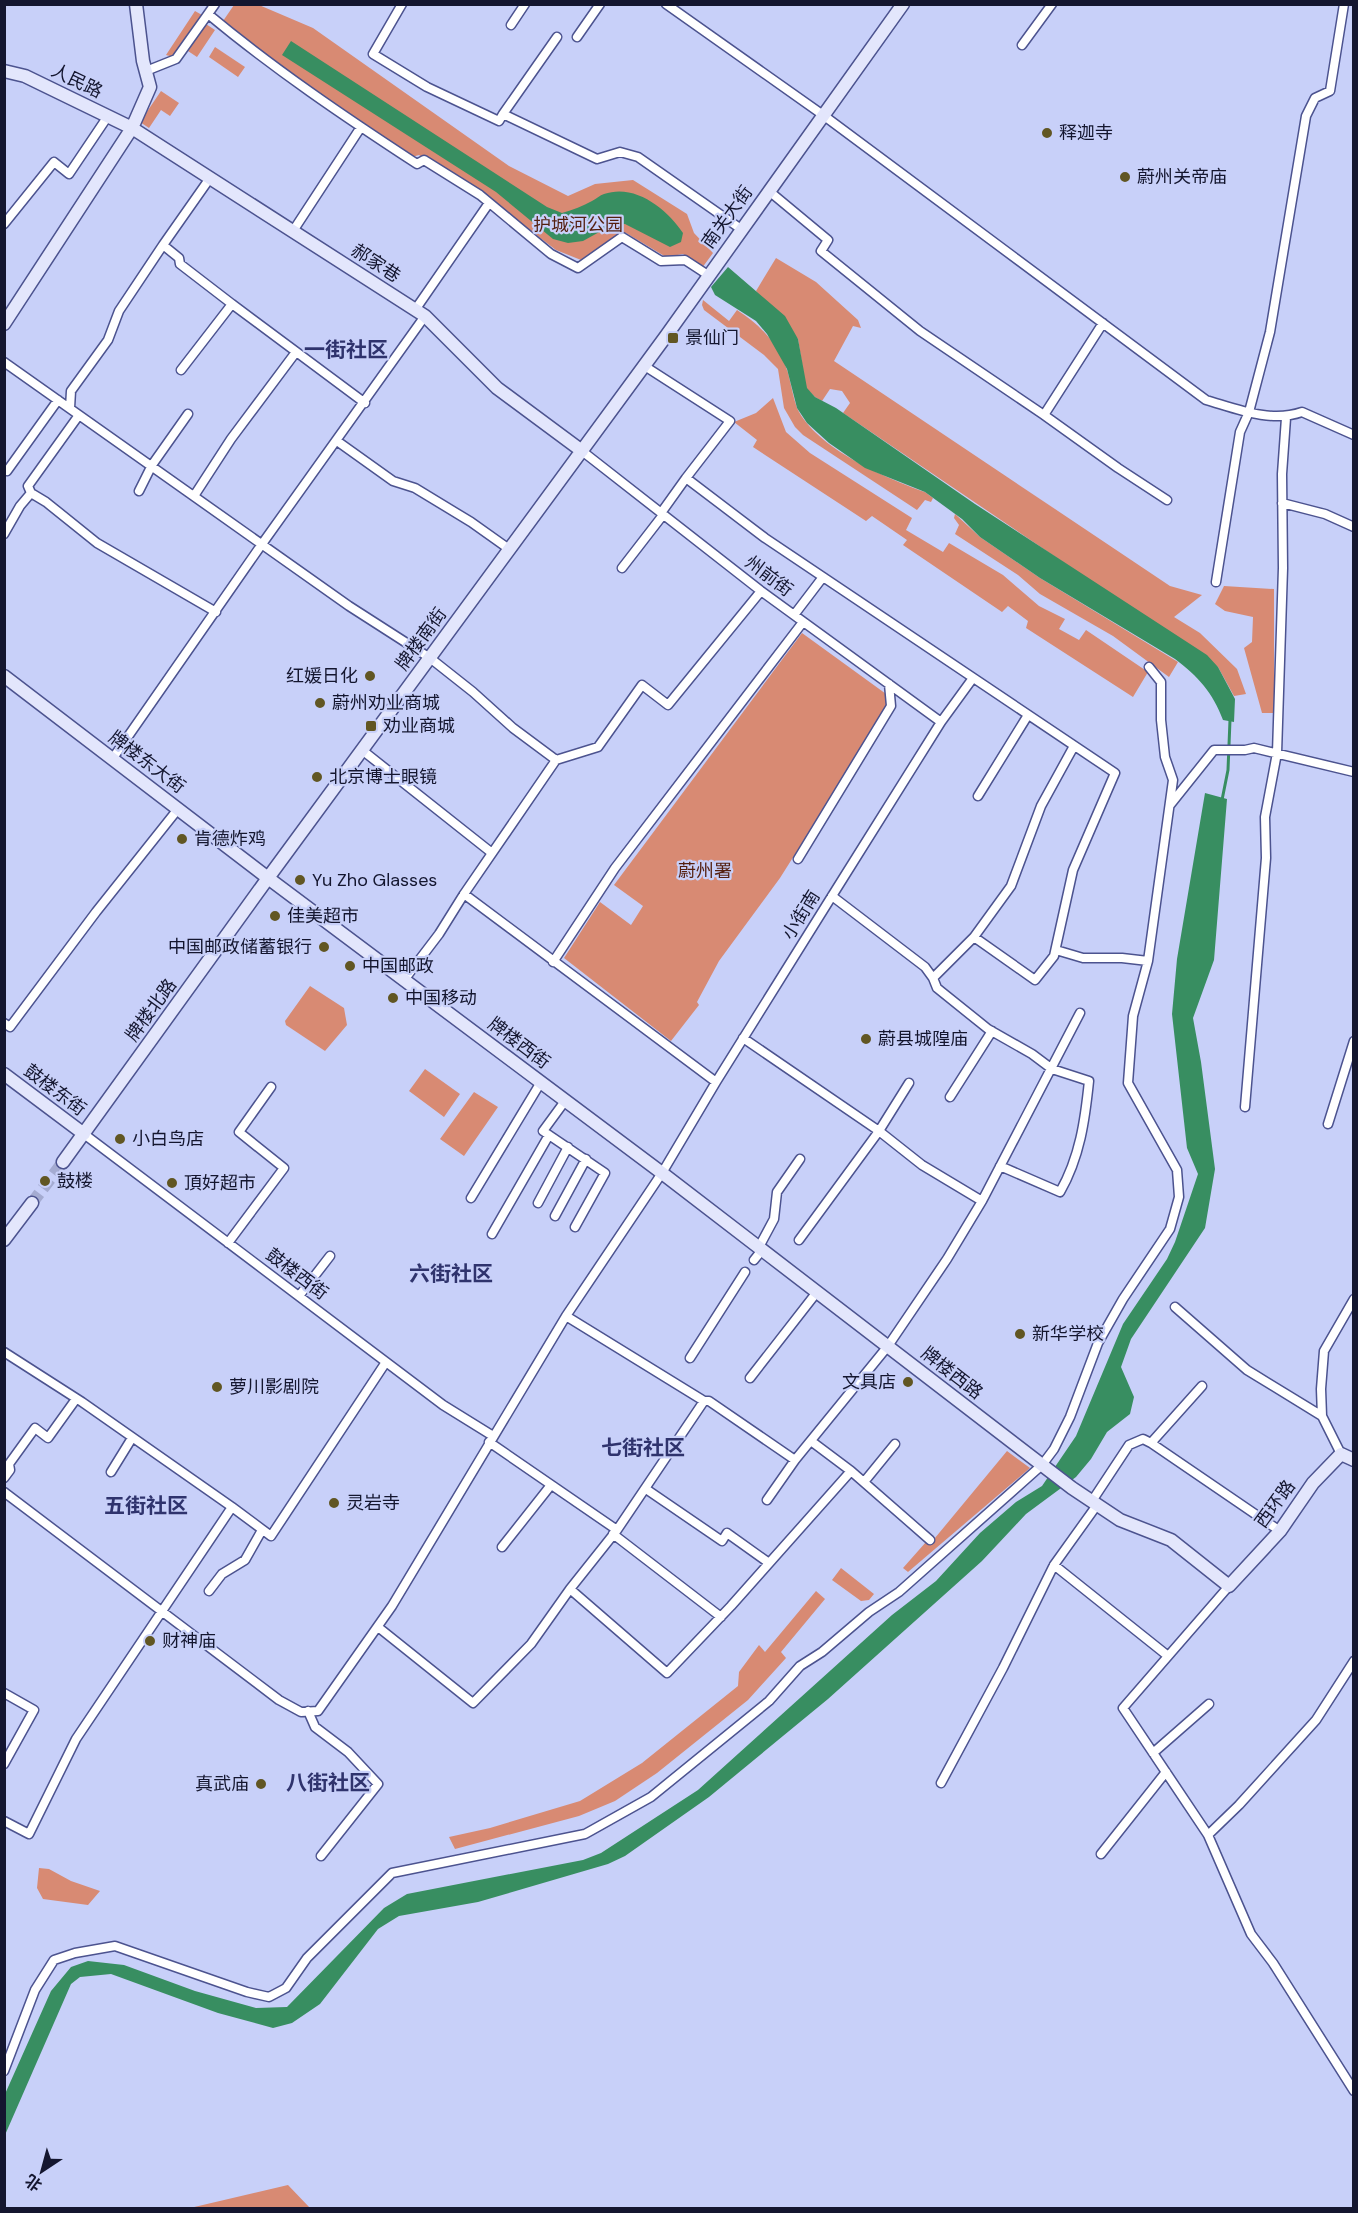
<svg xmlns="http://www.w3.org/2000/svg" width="1358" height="2213" viewBox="0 0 1358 2213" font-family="'DM Sans','Noto Sans SC',sans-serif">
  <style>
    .green { fill: #d88a73 }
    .water { fill: #388e61 }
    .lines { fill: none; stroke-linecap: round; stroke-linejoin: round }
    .stream { stroke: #388e61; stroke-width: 3 }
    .secondary-tunnel { stroke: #a4abd1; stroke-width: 12; stroke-dasharray: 12 6; stroke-linecap: butt }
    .street-casing { stroke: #4c538f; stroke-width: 11 }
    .secondary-casing { stroke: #4c538f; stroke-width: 15 }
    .street { stroke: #fff; stroke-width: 8 }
    .secondary { stroke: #e3e6fc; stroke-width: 12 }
    .poi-dot { fill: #615623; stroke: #c8d0f9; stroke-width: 2 }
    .labels { text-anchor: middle; stroke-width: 4.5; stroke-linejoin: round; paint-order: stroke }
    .street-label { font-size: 18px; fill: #14162f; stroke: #c8d0f9 }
    .poi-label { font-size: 18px; fill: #14162f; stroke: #c8d0f9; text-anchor: start }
    .park-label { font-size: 18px; fill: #541f0f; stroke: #c8d0f9 }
    .quarter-label { font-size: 21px; font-weight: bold; fill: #2f336d; stroke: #c8d0f9 }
  </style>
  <rect width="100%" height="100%" fill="#c8d0f9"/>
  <path class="green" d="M234 5H259L313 28 509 166 568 196 595 184 633 180 687 214 694 233 713 253 702 268 683 254 666 257 626 233 581 260 556 250 489 199 419 155 412 157C347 114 282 71 223 21Z
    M195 11 202 15 173 57 166 55Z
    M206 24 215 30 197 57 188 51Z
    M215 47 245 67 238 77 209 57Z
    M161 91 179 103 170 116 161 110 149 128 140 122Z
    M776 258 816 282 858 320 861 328 853 326 834 361 1170 586 1202 595 1174 617 1200 633 1237 669 1246 694 1234 696 1218 667 843 413 850 403 842 391 830 389 822 401 815 397 806 388 798 339 756 291Z
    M703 300 729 321 737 310C761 325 779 345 788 373 791 384 793 397 797 408 816 448 885 478 925 492L933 498 931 502 925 500 917 510 803 435 795 427 784 408 778 369 764 355 704 310 702 305Z
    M773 398 786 432 810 453 912 518 906 530 943 552 949 543 1003 575 1039 606 1065 619 1059 629 1079 640 1086 630 1148 672 1133 697 1026 628 1028 621 1008 606 1002 612 903 545 907 540 872 516 866 521 753 447 757 440 734 422 756 413Z
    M955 514 980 537 1040 578 1178 662 1169 677 1113 636 1040 594 1018 575 955 534 959 525 954 518Z
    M1224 586 1274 589V713H1262L1244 648 1252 642 1253 617 1225 611 1215 604Z
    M802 633 893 699 780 878 719 961 697 1002 699 1005 671 1041 564 958 600 902 631 925 643 906 614 885Z
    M310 986 344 1008 347 1025 325 1051 286 1025 285 1021Z
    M425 1069 460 1094 444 1117 409 1091Z
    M474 1092 498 1107 464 1156 440 1139Z
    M1007 1451 1030 1468 908 1572 903 1568 926 1542 930 1544Z
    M841 1568 874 1594 869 1600 861 1601 832 1580Z
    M816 1591 825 1599 781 1652 786 1658 748 1700 657 1773 615 1801 579 1816 455 1849 449 1837 490 1828 580 1801 642 1763 738 1686 739 1672 759 1645 765 1652Z
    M39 1868 49 1869 71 1881 100 1891 88 1905 43 1899 37 1888Z
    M288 2185 310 2208H190Z"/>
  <path class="water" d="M291 41 547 207 562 213C573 210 583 206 592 201 596 199 600 195 604 194 635 183 667 209 683 233L681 242 670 247 625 224 612 225 583 241 568 243 553 239 496 192 282 55Z
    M728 267 785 316 798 339 807 388 815 397 836 408 975 504 1207 655 1218 667 1235 699 1234 722 1223 720C1213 693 1198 676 1175 659L1040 578 980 537 962 519 925 492 865 468 829 443 807 423 797 408 787 369 767 334 756 321 715 295 711 287Z
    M1205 793 1227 799 1214 960 1193 1018 1201 1062 1215 1169 1205 1228 1131 1339 1121 1367 1134 1397 1130 1414 1107 1432 1091 1459 1076 1477 1026 1514 982 1561 828 1699 709 1797 625 1856 608 1864 478 1902 399 1916 378 1929 320 2004 292 2023 273 2028 218 2013 111 1974 80 1977 71 1984 5 2135V2094L51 1991 71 1967 88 1961 124 1965 195 1991 256 2008 287 2007 384 1908 407 1894 583 1860 601 1853 698 1790 892 1615 936 1581 980 1533 1016 1502 1042 1486 1076 1436 1123 1324 1167 1259 1175 1242 1198 1174 1187 1148 1172 1014 1177 959Z"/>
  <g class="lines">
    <path class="stream" d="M1222 800 1228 770 1230 720"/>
    <path class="secondary-tunnel" d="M32 1203 63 1162"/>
    <g class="street-casing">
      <path id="street" d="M402 4 373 54 427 87 499 121 503 114 597 159 620 152 638 157 741 229
        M666 4 823 115 1206 400C1237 409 1270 423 1302 412L1354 435
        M208 14 215 4
        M511 25 525 4
        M577 37 600 4
        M1022 45 1052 4
        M146 71 176 59 208 14C274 69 345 117 417 164L424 160 480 195 551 254 578 268 622 237 661 261 685 260 708 275
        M503 114 557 37
        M210 178 163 245 179 258 180 264 232 304
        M769 191 828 240 821 251 920 331 1044 415 1103 323
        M4 224 54 162 69 174 108 116
        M293 231 361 127
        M415 310 489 203
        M4 362 349 606 430 658 473 692 513 728 556 760
        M643 365 730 421 686 478
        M181 370 232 304 365 403
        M70 408 71 391 108 340 119 311 163 245
        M1044 415 1118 468 1167 500
        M337 441 393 481 415 488 471 522 509 549
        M582 451 761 591 941 722
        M7 471 58 400
        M139 491 152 465 188 414
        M31 493 28 486 79 415
        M194 496 231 439 296 352
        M1282 503 1325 514 1354 527
        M661 513 686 478 765 538 1115 773 1073 870 1054 956 1035 980 974 937 933 978
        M4 534 20 506 31 493 46 502 97 543 216 612
        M622 568 663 515
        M1216 582 1240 432 1249 412 1270 332 1306 116 1315 98 1330 91 1344 4
        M794 615 823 577
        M362 750 492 853
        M113 758 262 544 425 316
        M978 796 1028 715
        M1170 805 1214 750H1245L1254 748 1354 772
        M798 859 891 706 889 684
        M464 894 716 1082
        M832 896 925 967 933 978 937 988 988 1029 1032 1054 1052 1069 1089 1081C1085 1120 1080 1157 1060 1192L1000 1166
        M974 937 1011 886 1041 806 1074 746
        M1056 950 1083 958H1122L1148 961
        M553 962 615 868 803 622
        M404 980 439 934 464 894 556 760 598 747 642 685 668 705 761 591
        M4 1023 10 1027 96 912 178 809
        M743 1038 879 1131 922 1165 982 1201
        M950 1097 992 1031
        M565 1101 543 1131 605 1173 575 1227
        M1245 1107 1266 858 1265 817 1277 753 1283 568 1282 474 1286 418
        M1328 1124 1354 1041
        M84 1134 443 1405 493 1436
        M471 1198 541 1082
        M538 1203 568 1147
        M555 1216 586 1159
        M492 1234 549 1135
        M799 1240 879 1131 909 1083
        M228 1243 284 1168 239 1132 271 1087
        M759 1247 774 1219 777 1192 800 1159
        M754 1260 762 1250
        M299 1296 330 1256
        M1175 1307 1247 1370 1322 1416
        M566 1316 704 1401
        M4 1352 82 1402 232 1507 76 1739 29 1834 4 1821
        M690 1358 745 1272
        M750 1378 817 1292
        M489 1442 617 1530
        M1151 1443 1280 1531
        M1341 1454 1322 1416 1321 1389 1324 1351 1354 1299
        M851 1471 930 1540
        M111 1472 132 1438
        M4 1478 10 1470 9 1464 35 1428 48 1438 76 1399
        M864 1482 895 1444
        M646 1489 722 1541 727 1533 769 1563
        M4 1492 279 1700 301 1712 318 1711 392 1606 566 1316 662 1173 716 1082 832 896 941 722 973 678
        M767 1500 795 1460
        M1092 1501 1129 1445 1143 1439 1151 1443 1202 1386
        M232 1507 271 1536 386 1362
        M613 1534 721 1617
        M502 1547 551 1485
        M1054 1565 1168 1656
        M1229 1586 1123 1708 1208 1835 1251 1934 1273 1963 1354 2091
        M570 1589 667 1673 731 1606 851 1471 811 1441
        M209 1591 222 1574 245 1560 262 1530
        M378 1627 473 1703 531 1644 570 1589 617 1530 704 1401H709L795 1460 888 1346 947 1259 982 1201 1080 1013
        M4 1693 34 1710 4 1764
        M308 1711 315 1727 348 1752 378 1784 321 1856
        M1153 1753 1209 1704
        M941 1783 1003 1668 1054 1565 1097 1505
        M1208 1835 1239 1805 1316 1720 1354 1661
        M1101 1854 1166 1772
        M4 2071 35 1990 54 1960 75 1953 115 1946 247 1992 269 1997 286 1988 307 1958 392 1873 585 1834 651 1797 769 1701 800 1666 822 1652 869 1612 899 1592 1042 1465 1054 1449 1070 1417 1098 1343 1123 1299 1170 1229 1179 1197 1177 1170 1128 1083 1133 1016 1148 961 1173 780 1165 757 1161 720V682L1149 667"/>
    </g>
    <g class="secondary-casing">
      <path id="secondary" d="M4 71 25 76 132 128 425 316 497 388 582 451
        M4 324 132 128 150 87 143 61 136 4
        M4 676 268 878 662 1173 1072 1488 1120 1520 1171 1540 1229 1586 1280 1531 1313 1483 1341 1454 1354 1460
        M4 1074 84 1134
        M63 1162 268 878 666 336 903 4
        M4 1240 32 1203"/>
    </g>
    <use href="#street" class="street"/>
    <use href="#secondary" class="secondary"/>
  </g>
  <g class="poi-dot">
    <circle cx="1047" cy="133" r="6"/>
    <circle cx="1125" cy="177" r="6"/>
    <rect x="667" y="332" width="12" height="12" rx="3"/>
    <circle cx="370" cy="676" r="6"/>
    <circle cx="320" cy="703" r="6"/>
    <rect x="365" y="720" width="12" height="12" rx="3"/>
    <circle cx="317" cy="777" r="6"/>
    <circle cx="182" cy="839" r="6"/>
    <circle cx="300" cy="880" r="6"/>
    <circle cx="275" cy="916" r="6"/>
    <circle cx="324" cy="947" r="6"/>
    <circle cx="350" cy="966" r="6"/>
    <circle cx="393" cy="998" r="6"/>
    <circle cx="866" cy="1039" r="6"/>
    <circle cx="120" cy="1139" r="6"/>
    <circle cx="45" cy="1181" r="6"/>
    <circle cx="172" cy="1183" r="6"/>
    <circle cx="1020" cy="1334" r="6"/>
    <circle cx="908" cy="1382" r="6"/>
    <circle cx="217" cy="1387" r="6"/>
    <circle cx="334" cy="1503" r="6"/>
    <circle cx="150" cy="1641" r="6"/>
    <circle cx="261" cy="1784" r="6"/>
  </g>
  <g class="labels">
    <g class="street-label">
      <text transform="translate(77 81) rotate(26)" y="6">人民路</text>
      <text transform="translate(727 217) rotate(-54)" y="6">南关大街</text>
      <text transform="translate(376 263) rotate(33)" y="6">郝家巷</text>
      <text transform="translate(769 576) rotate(37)" y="6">州前街</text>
      <text transform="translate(421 639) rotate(-54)" y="6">牌楼南街</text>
      <text transform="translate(147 762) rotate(37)" y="6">牌楼东大街</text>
      <text transform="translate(801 915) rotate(-58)" y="6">小街南</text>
      <text transform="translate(151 1010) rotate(-54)" y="6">牌楼北路</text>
      <text transform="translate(519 1043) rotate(37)" y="6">牌楼西街</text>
      <text transform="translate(55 1090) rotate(37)" y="6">鼓楼东街</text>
      <text transform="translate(297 1274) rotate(37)" y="6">鼓楼西街</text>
      <text transform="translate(952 1373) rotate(38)" y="6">牌楼西路</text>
      <text transform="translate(1275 1504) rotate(-54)" y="6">西环路</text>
    </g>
    <g class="poi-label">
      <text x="1059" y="139">释迦寺</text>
      <text x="1137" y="183">蔚州关帝庙</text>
      <text x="685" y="344">景仙门</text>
      <text x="358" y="682" text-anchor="end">红媛日化</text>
      <text x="332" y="709">蔚州劝业商城</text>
      <text x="383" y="732">劝业商城</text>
      <text x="329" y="783">北京博士眼镜</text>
      <text x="194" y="845">肯德炸鸡</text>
      <text x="312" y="886">Yu Zho Glasses</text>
      <text x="287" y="922">佳美超市</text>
      <text x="312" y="953" text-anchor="end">中国邮政储蓄银行</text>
      <text x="362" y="972">中国邮政</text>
      <text x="405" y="1004">中国移动</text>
      <text x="878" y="1045">蔚县城隍庙</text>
      <text x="132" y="1145">小白鸟店</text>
      <text x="57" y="1187">鼓楼</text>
      <text x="184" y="1189">頂好超市</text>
      <text x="1032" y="1340">新华学校</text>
      <text x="896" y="1388" text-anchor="end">文具店</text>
      <text x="229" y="1393">萝川影剧院</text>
      <text x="346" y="1509">灵岩寺</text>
      <text x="162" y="1647">财神庙</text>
      <text x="249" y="1790" text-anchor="end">真武庙</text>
    </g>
    <g class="park-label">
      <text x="578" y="231">护城河公园</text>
      <text x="705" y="877">蔚州署</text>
    </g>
    <g class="quarter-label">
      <text x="346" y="357">一街社区</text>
      <text x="451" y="1281">六街社区</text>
      <text x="643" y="1455">七街社区</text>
      <text x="146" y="1513">五街社区</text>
      <text x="328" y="1790">八街社区</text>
    </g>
  </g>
  <rect width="1358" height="2213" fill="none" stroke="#14162f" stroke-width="12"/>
  <g transform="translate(42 2171) rotate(216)" stroke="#c8d0f9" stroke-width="4.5" paint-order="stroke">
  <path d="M0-4.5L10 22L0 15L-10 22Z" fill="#14162f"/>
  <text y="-9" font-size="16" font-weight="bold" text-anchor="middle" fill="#14162f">北</text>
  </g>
</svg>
